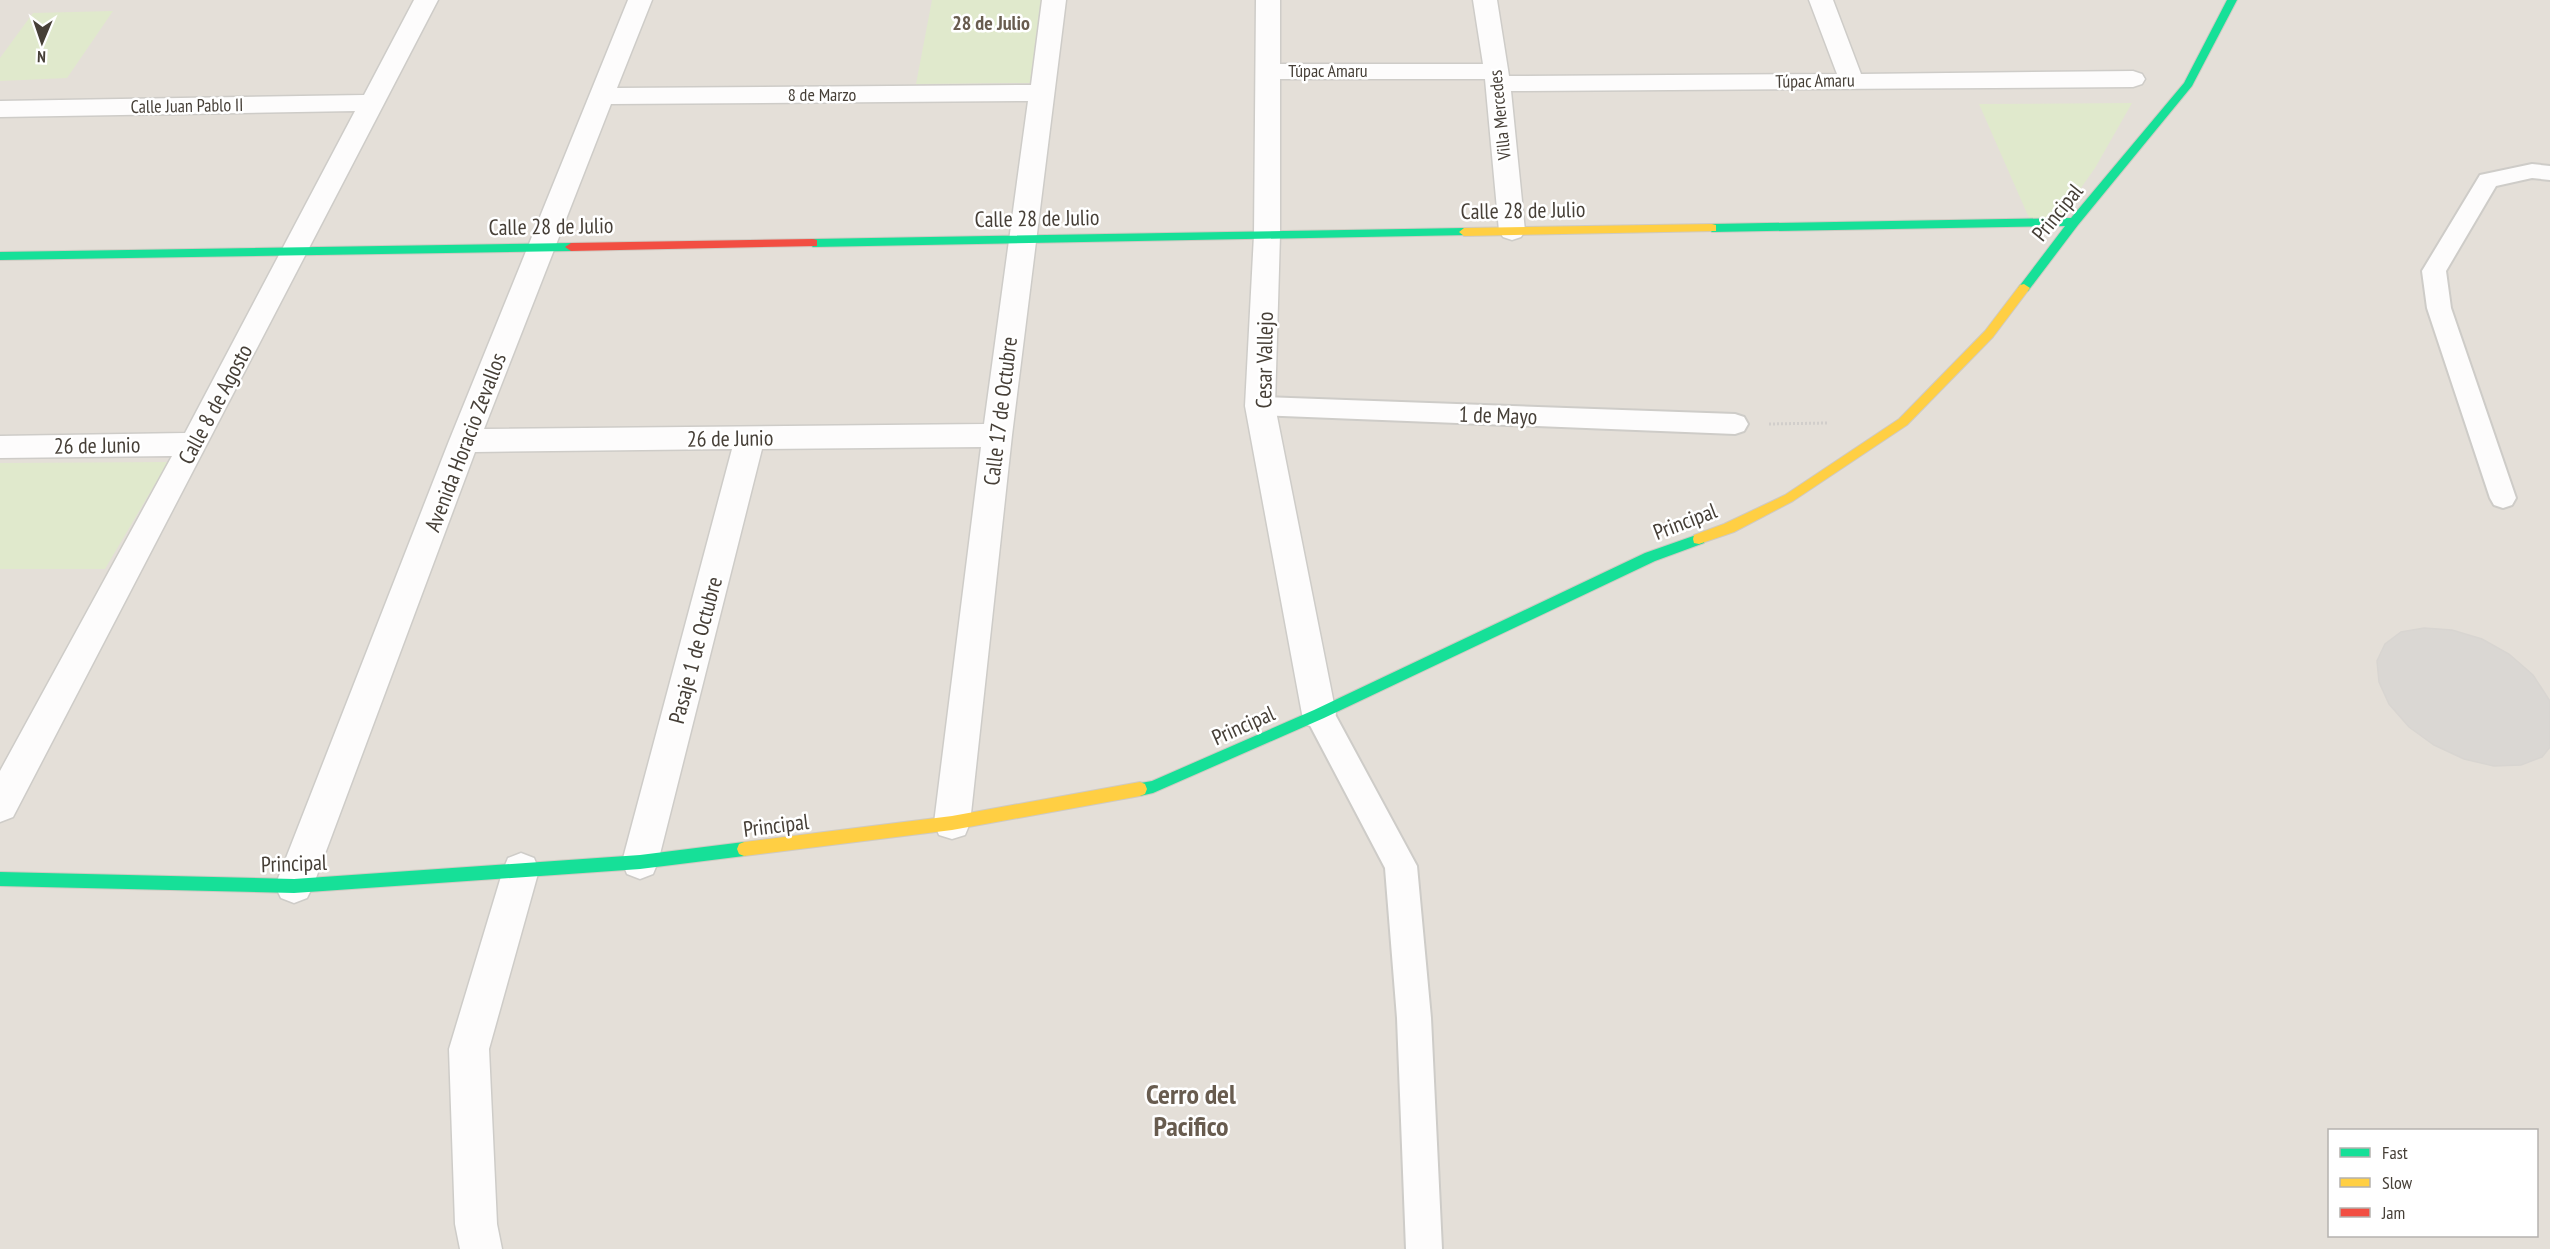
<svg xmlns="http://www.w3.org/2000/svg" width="2550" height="1249" viewBox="0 0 2550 1249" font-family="'PT Sans Narrow',sans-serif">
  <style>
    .residential { fill: #e4dfd8; fill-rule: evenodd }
    .green { fill: #e0e9cc }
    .building { fill: #dad7d3; stroke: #d8d5d1; stroke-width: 1.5 }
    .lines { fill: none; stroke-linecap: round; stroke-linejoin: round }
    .lane-casing { stroke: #ceccc8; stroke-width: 4 }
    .street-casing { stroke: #ceccc8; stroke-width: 3 }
    .fast-casing { stroke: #cfcac2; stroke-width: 2 }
    .slow-casing { stroke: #cfcac2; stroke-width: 2 }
    .jam-casing { stroke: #cfcac2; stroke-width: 2 }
    .path { stroke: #d1cecb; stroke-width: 3; stroke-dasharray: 2 2; stroke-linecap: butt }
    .lane { fill: #fdfcfc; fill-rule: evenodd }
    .street { fill: #fdfcfc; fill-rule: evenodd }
    .fast { fill: #16e098; fill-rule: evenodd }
    .slow { fill: #ffcf43; fill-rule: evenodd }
    .jam { fill: #f24e42; fill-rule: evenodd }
    .labels { text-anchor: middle; stroke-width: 5; stroke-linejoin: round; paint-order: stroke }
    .far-street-label { font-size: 18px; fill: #463f37; stroke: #fff }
    .far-neighbourhood-label { font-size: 20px; font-weight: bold; fill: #685c4f; stroke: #fff }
    .street-label { font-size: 22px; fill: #463f37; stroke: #fff }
    .near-neighbourhood-label { font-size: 28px; font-weight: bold; fill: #685c4f; stroke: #fff }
  </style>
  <rect width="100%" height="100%" fill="#f0eeeb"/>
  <path class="residential" d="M0 0H2550V1249H0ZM2330 1130H2536V1236H2330Z"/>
  <path class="green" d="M932 0H1041L1032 83 916 84Z
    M113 11 67 78 0 81V58L33 13Z
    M2132 103 2095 168 2052 229 2033 227 1979 104Z
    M168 462 105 569H0V463Z"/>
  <path class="building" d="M2424 628 2452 630 2482 639 2509 654 2533 675 2550 701V747L2542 757 2521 765 2494 766 2464 759 2434 745 2409 727 2389 704 2379 682 2377 661 2385 644 2401 632Z"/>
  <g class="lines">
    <g class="lane-casing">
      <path id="lane" d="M2532 164 2550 166V180L2532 178 2496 186 2446 271 2451 308 2516 498 2512 505 2503 508 2494 505 2490 498 2427 308 2422 271 2480 175Z
        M1260 397 1735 414 1744 417 1748 424 1744 431 1735 434 1260 415 1251 413 1247 406 1251 399Z
        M1319 701 1330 705 1417 866 1431 1018 1442 1249H1406L1397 1018 1385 868 1304 714 1308 705Z"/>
    </g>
    <g class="street-casing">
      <path id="street" d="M414 0H438L13 817 0 822V771L172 456 0 458V436L185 433 355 111 0 117V101L364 95Z
        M628 0H652L617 88 1031 85 1042 0H1066L1012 435 970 823 965 835 952 839 939 835 934 823 981 447 762 449 658 862 653 874 640 879 627 874 622 862 732 449 475 452 313 886 307 898 294 903 281 898 275 886 449 441ZM1028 101 984 424 484 429 611 104Z
        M1256 0H1280V64H1483L1473 0H1497L1509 76 1837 74 1809 0H1833L1861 74 2133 71 2142 74 2145 79 2142 84 2133 87 1511 91 1525 231 1521 237 1512 240 1503 237 1499 231 1485 79H1280V235L1275 406 1336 714 1331 725 1319 729 1307 725 1302 714 1245 406 1254 235Z
        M521 853 534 858 539 870 489 1049 497 1224 502 1249H460L455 1224 449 1049 503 870 508 858Z"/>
    </g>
    <g class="fast-casing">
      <path id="fast" d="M2227 0H2237L2192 86 2078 225 2028 291 2024 292 2018 288 2065 226 1712 232 1707 228 1712 224 2071 218 2184 83Z
        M1464 228 1469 232 1468 235 813 247 807 243 813 239Z
        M571 243 577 247 571 251 0 260V252Z
        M1699 534 1704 535 1705 539 1704 543 1655 561 1324 718 1153 793 1140 796 1135 794 1133 789 1135 784 1152 781 1314 710 1645 553Z
        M744 842 749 844 751 849 749 854 744 856 640 869 294 893 0 886V872L294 879 640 855Z"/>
    </g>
    <g class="slow-casing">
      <path id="slow" d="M1712 224 1716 225V231L1464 236 1459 232 1464 228Z
        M2024 284 2030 288 1993 337 1907 425 1793 501 1734 532 1699 544 1694 543 1693 539 1694 535 1724 524 1785 495 1899 419 1985 331 2020 285Z
        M1140 782 1145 784 1147 789 1145 794 1140 796 952 830 744 856 739 854 737 849 739 844 744 842 952 816Z"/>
    </g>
    <g class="jam-casing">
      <path id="jam" d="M813 239 817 240V246L571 251 565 247 571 243Z"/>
    </g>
    <path class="path" d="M1769 424 1827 423"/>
    <use href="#lane" class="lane"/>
    <use href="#street" class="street"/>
    <use href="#fast" class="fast"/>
    <use href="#slow" class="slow"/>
    <use href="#jam" class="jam"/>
  </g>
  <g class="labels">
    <g class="far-street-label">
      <text x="1328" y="77">Túpac Amaru</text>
      <text transform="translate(1815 81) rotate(-1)" y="6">Túpac Amaru</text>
      <text x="822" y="101">8 de Marzo</text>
      <text transform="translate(187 106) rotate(-1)" y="6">Calle Juan Pablo II</text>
      <text transform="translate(1500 115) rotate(-96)" y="6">Villa Mercedes</text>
    </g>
    <g class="far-neighbourhood-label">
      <text x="991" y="30">28 de Julio</text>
    </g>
    <g class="street-label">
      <text transform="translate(1523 210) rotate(-1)" y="8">Calle 28 de Julio</text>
      <text transform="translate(2057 212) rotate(-51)" y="8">Principal</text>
      <text transform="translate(1037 218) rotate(-1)" y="8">Calle 28 de Julio</text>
      <text transform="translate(551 226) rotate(-1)" y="8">Calle 28 de Julio</text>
      <text transform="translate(1264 360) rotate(-89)" y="8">Cesar Vallejo</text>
      <text transform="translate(215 404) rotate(-62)" y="8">Calle 8 de Agosto</text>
      <text transform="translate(1000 411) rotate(-83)" y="8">Calle 17 de Octubre</text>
      <text transform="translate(1498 415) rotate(2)" y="8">1 de Mayo</text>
      <text transform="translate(730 438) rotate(-1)" y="8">26 de Junio</text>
      <text transform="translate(465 442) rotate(-69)" y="8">Avenida Horacio Zevallos</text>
      <text transform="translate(97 445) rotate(-1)" y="8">26 de Junio</text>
      <text transform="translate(1685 521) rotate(-21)" y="8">Principal</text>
      <text transform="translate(695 650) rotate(-75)" y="8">Pasaje 1 de Octubre</text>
      <text transform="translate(1243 725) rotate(-24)" y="8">Principal</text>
      <text transform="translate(776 825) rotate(-7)" y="8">Principal</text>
      <text transform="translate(294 863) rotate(-2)" y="8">Principal</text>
    </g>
    <g class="near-neighbourhood-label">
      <text x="1191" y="1104">Cerro del<tspan x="1191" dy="32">Pacifico</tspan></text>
    </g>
  </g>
  <rect x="2328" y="1129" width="210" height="108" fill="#ffffff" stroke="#b5b2af" stroke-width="1.5"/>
  <rect x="2340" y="1148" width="30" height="9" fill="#16e098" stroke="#b5b2af" stroke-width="1.5"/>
  <text x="2382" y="1159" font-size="18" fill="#463f37">Fast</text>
  <rect x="2340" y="1178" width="30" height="9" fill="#ffcf43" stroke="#b5b2af" stroke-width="1.5"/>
  <text x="2382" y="1189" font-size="18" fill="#463f37">Slow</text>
  <rect x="2340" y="1208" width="30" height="9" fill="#f24e42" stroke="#b5b2af" stroke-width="1.5"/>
  <text x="2382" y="1219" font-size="18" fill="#463f37">Jam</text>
  <g transform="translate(42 42) rotate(182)" stroke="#ffffff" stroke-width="4.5" paint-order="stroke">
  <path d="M0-4.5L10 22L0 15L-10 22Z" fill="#463f37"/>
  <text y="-9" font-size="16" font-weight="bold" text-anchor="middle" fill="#463f37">N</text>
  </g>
</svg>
